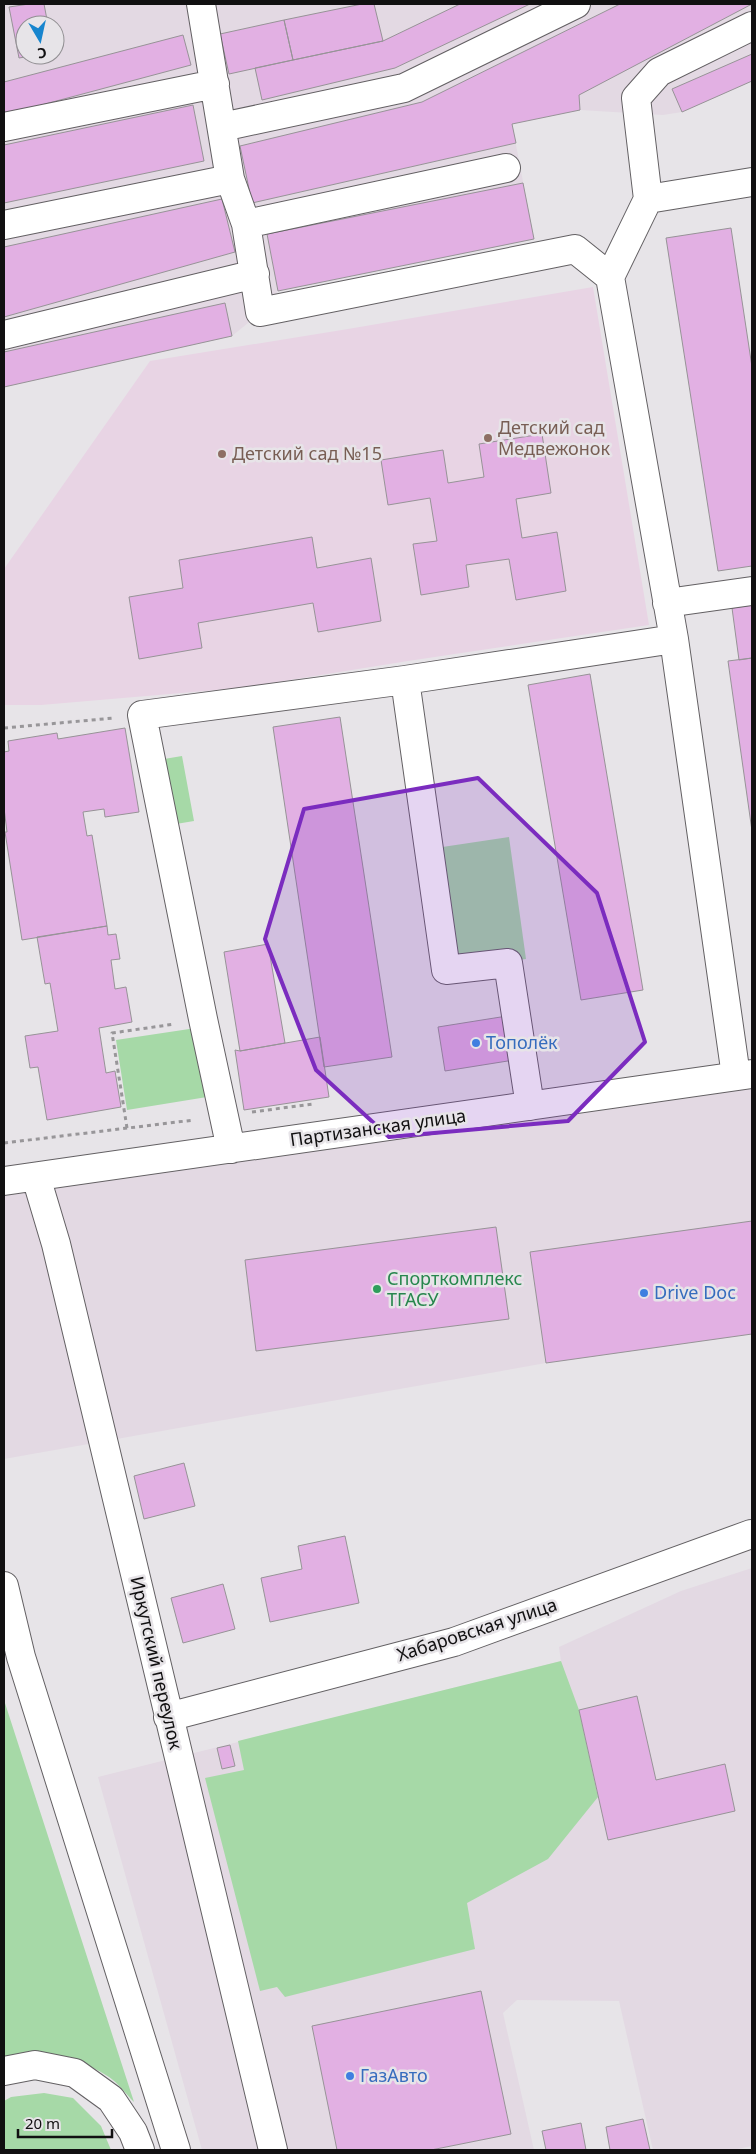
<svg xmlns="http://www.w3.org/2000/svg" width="756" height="2154" viewBox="0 0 756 2154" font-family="'Noto Sans',sans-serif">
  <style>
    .built { fill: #e3d9e3; fill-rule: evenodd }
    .education { fill: #e8d4e4 }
    .green { fill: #a6d9a7 }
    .building { fill: #e2b0e3; stroke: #979397 }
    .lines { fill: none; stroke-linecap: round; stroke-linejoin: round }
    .minor-casing { stroke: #636063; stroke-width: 30 }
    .major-casing { stroke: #636063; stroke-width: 30 }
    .path { stroke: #989699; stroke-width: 3; stroke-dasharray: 4 4; stroke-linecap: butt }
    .minor { stroke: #fff; stroke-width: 28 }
    .major { stroke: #fff; stroke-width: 28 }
    .marked { fill: #7b2cbf; fill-opacity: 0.2; stroke: #7b2cbf; stroke-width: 4; stroke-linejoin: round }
    .education-dot { fill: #8d6e63; stroke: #e7e4e8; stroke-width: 2 }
    .shop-dot { fill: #3f7fe0; stroke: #e7e4e8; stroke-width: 2 }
    .leisure-dot { fill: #2e9e5b; stroke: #e7e4e8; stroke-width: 2 }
    .labels { text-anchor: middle; stroke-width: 5; stroke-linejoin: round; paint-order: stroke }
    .education-label { font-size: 18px; fill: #785e54; stroke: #e7e4e8; text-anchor: start }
    .shop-label { font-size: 18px; fill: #366cbe; stroke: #e7e4e8; text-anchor: start }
    .street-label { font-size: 18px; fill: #111011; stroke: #e7e4e8 }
    .leisure-label { font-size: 18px; fill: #27864d; stroke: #e7e4e8; text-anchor: start }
  </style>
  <rect width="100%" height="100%" fill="#e7e4e8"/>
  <path class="built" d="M4 4H752V81L682 112 663 115 580 110 512 124 534 239 278 291 259 314 232 336 4 387ZM25 25H55V55H25Z
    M752 1089V1334L546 1363 4 1459V1196Z
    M752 1568V2146L733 2150H653L619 2001 517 2000 503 2013 534 2150H202L98 1777 561 1661 559 1647 681 1591Z"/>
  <path class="education" d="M593 287 649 625 408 661 240 688 41 705H4V569L150 361 348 329Z"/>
  <path class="green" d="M182 756 194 821 170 825 158 760Z
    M509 837 526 959 446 970 429 849Z
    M196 1028 207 1097 127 1110 116 1040Z
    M561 1661 579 1710 598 1797 548 1859 467 1903 475 1949 285 1997 277 1987 260 1991 205 1778 244 1770 238 1741Z
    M4 1700 134 2102C126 2094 118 2083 109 2077 76 2055 42 2052 4 2059Z
    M44 2093 73 2098 101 2126 111 2150H4V2101L11 2097Z"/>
  <path class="building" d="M29 4H44L48 25H25V55H37L19 58 9 7Z
    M362 4H374L383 41 293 60 284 20Z
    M460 4H530L395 68 262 100 255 68 383 41Z
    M620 4H752L579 95 580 110 512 124 516 143 252 203 240 146 422 102Z
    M284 20 293 60 229 74 220 34Z
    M183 35 191 65 4 115V82Z
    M752 54V81L682 112 672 89Z
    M193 105 204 161 4 203V145Z
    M523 183 534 239 278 291 267 234Z
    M222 199 235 252 4 317V247Z
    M731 228 752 367V566L718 571 666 238Z
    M225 303 232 336 4 387V352Z
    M542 434 551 493 516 499 522 538 557 532 566 591 516 600 509 559 466 565 469 587 421 595 413 544 437 541 430 498 388 505 381 460 443 450 448 483 484 477 479 444Z
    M312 537 317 568 371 558 381 621 318 632 313 603 198 623 202 648 139 659 129 597 183 588 179 560Z
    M752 605V658L739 660 732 608Z
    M752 658V831L728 661Z
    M590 674 643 990 581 1000 528 685Z
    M340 717 392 1057 324 1067 273 727Z
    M125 728 139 812 105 817 104 809 83 812 87 836 92 835 107 926 22 940 5 832H7L4 808V752L9 751 8 741 57 733 58 739Z
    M107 926 108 935 116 934 120 959 111 960 115 989 126 987 132 1022 99 1028 106 1073 115 1071 121 1107 47 1120 38 1067 30 1068 25 1036 58 1031 50 983 45 984 37 937Z
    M268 944 285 1043 240 1051 224 952Z
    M507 1016 514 1060 445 1071 438 1027Z
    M320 1037 329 1097 244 1110 235 1050 240 1051Z
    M752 1221V1334L546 1363 530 1252Z
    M496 1227 509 1319 256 1351 245 1260Z
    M184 1463 195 1506 144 1519 134 1476Z
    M345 1536 359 1603 270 1622 261 1578 302 1569 298 1546Z
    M223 1584 235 1629 183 1643 171 1598Z
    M637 1696 656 1780 725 1764 735 1811 608 1840 579 1710Z
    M230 1745 235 1766 222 1769 217 1748Z
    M481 1991 511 2134 431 2150H337L312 2026Z
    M643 2119 650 2150H610L606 2127Z
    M581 2123 586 2150H546L542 2131Z"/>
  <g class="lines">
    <g class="minor-casing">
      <path id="minor" d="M201 4 230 179 246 224 260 312 575 249 610 277 674 639 736 1076
        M4 127 215 84
        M222 127 404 88 576 4
        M648 199 636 98 659 72 752 26
        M246 224 506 168
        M4 225 230 179
        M610 277 648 199 752 182
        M4 335 255 274
        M667 603 752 591
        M405 680 446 970 508 963 530 1106
        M231 1149 203 1019 142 715 405 680 674 639
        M36 1177 56 1244 273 2150
        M4 1181 752 1074
        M168 1717 454 1642 751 1534"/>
    </g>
    <g class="major-casing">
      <path id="major" d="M4 1586 21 1657 176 2150
        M4 2071 35 2065 75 2073 111 2099 133 2132 140 2150"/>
    </g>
    <path class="path" d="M4 728 114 718
      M252 1112 313 1104
      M127 1128 112 1033 175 1024
      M4 1143 194 1120"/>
    <use href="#minor" class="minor"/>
    <use href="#major" class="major"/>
  </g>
  <path class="marked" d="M478 778 597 893 645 1042 568 1121 389 1137 316 1070 265 939 304 809Z"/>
  <g class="education-dot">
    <circle cx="488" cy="438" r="5"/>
    <circle cx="222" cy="454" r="5"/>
  </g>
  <g class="shop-dot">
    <circle cx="476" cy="1043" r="5"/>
    <circle cx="644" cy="1293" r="5"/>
    <circle cx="350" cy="2076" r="5"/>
  </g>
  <circle class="leisure-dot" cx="377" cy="1289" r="5"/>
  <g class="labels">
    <g class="education-label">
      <text x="498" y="434">Детский сад<tspan x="498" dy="21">Медвежонок</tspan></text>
      <text x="232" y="460">Детский сад №15</text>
    </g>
    <g class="shop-label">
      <text x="486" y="1049">Тополёк</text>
      <text x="654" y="1299">Drive Doc</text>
      <text x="360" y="2082">ГазАвто</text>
    </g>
    <g class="street-label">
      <text transform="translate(378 1128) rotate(-8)" y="6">Партизанская улица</text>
      <text transform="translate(477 1630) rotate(-18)" y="6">Хабаровская улица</text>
      <text transform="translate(156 1663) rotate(77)" y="6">Иркутский переулок</text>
    </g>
    <g class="leisure-label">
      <text x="387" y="1285">Спорткомплекс<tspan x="387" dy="21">ТГАСУ</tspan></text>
    </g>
  </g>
  <rect width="756" height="2154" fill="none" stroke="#111011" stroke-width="10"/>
  <g transform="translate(40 40) rotate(171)"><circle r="24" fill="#e7e4e8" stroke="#918f92"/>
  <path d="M0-4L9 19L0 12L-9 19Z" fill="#1785ce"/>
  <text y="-8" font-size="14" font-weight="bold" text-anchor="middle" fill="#111011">С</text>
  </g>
  <path d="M18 2129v8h94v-8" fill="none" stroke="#111011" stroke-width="2.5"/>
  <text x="25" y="2129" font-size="15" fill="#111011" stroke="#e7e4e8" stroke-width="4" paint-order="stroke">20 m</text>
</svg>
